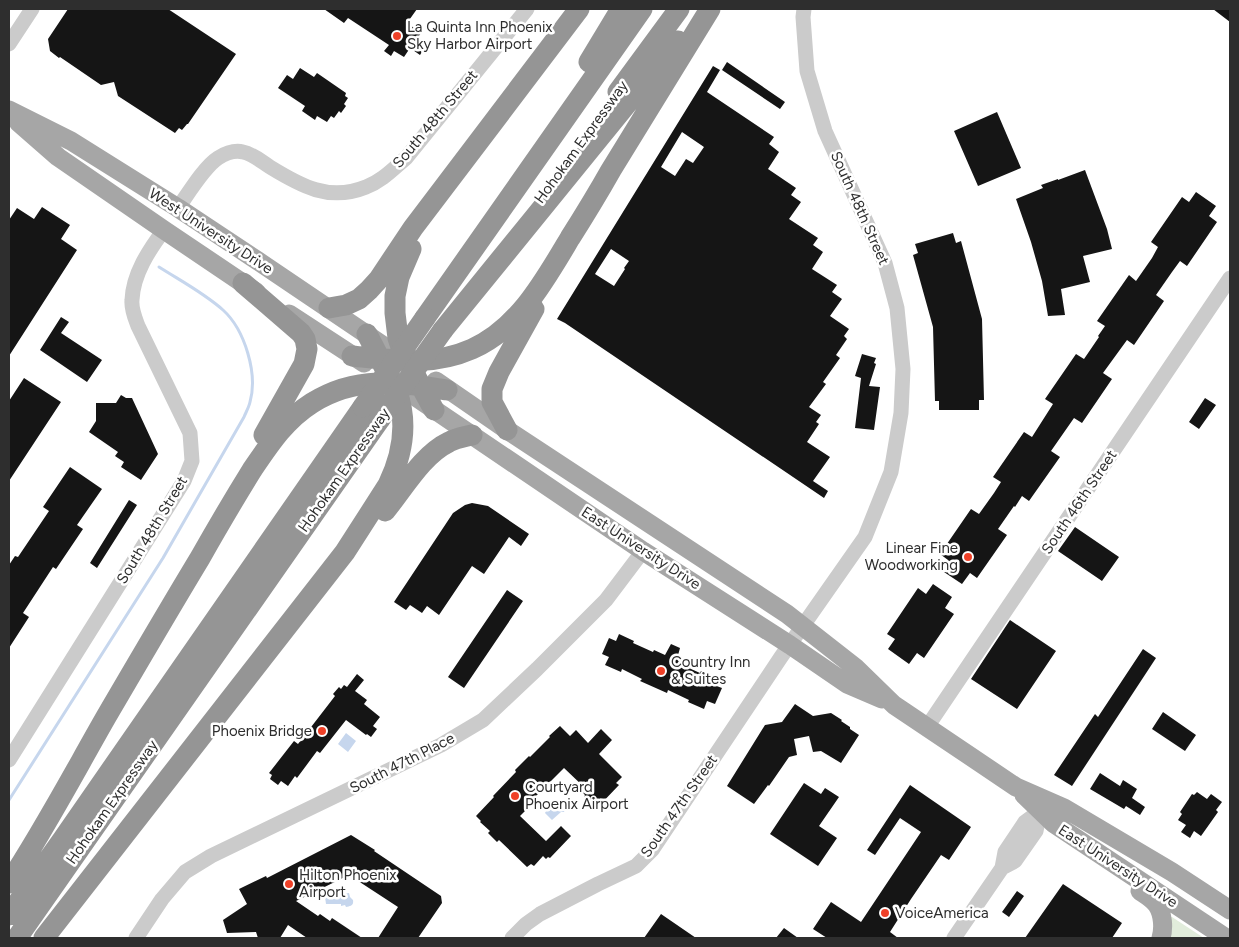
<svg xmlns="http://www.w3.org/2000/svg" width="1239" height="947" viewBox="0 0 1239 947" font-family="Figtree,sans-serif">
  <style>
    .green { fill: #e1ecdb }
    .water { fill: #c6d6ed }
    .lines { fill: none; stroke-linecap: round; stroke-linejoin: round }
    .stream { stroke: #c6d6ed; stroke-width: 3 }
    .building { fill: #151515; fill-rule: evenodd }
    .minor { stroke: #cbcbcb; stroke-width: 15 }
    .major { stroke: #a6a6a6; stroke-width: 19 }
    .highway { stroke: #959595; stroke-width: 21 }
    .highway-bridge { stroke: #959595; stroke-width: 21 }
    .poi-dot { fill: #ef4027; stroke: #fff; stroke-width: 2 }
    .labels { text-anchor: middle; stroke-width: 5; stroke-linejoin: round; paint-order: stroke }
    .poi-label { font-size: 15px; fill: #2e2e2e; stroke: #fff; text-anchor: start }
    .street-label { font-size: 15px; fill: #2e2e2e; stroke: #fff }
  </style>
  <rect width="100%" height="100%" fill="#fff"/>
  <path class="green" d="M1169 917H1172L1204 938H1169Z"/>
  <path class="water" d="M346 733 356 741 348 752 338 744Z
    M558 802 565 808V810L564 812H561L552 820 545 813 546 811H549Z
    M349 893 350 897 353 900C354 906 350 906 346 907L345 905 341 906V904H326L325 897Z"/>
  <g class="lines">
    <path class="stream" d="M9 800 163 558 244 417C246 412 249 407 250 402 258 374 245 330 223 310 204 293 181 281 159 267"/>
  </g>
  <path class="building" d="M68 9H168L236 54 188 124H187L182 130 179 128 175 133 118 96 114 82 101 85 60 57 59 58 50 51 48 39Z
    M324 9H417L407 23 421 33 416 40 425 47 420 55 410 48 404 57 394 51 391 56 384 51 389 45 348 18 344 23Z
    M1213 9H1230V22Z
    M727 62 785 102 780 109 722 70Z
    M713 66 720 70 707 92 774 137 769 144 779 152 768 169 796 188 791 195 801 202 789 219 818 238 813 245 823 252 812 269 837 285 832 292 842 299 830 316 849 329 844 336 847 339 836 355 840 358 823 382 826 384 809 407 821 415 816 422 819 424 807 442 830 457 813 481 828 491 824 498 565 323 557 319ZM682 132 704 147 693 163 686 159 675 176 661 167ZM611 249 629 261 624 268 625 269 614 286 595 274Z
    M300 68 314 77 317 73 346 93 345 96 348 98 344 104 346 106 341 113 339 111 334 118 331 116 327 122 317 116 315 120 302 111 305 106 278 88 287 75 293 79Z
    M997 112 1021 168 978 186 954 131Z
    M1085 170 1107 229 1112 249 1083 256 1090 282 1061 289 1065 315 1048 316 1042 281 1031 242 1016 199 1043 188 1041 185 1058 179V180Z
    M1196 192 1216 206 1209 216 1217 222 1187 266 1180 261 1172 272 1156 295 1164 301 1134 345 1127 340 1103 373 1112 379 1082 423 1074 418 1051 451 1060 457 1029 501 1022 496 1015 507 1014 506 998 529 1007 535 977 578 970 573 962 584 941 570 948 560 940 554 971 509 979 514 994 493 1001 482 993 477 1024 432 1032 437 1053 404 1045 399 1076 354 1084 359 1099 337 1098 336 1105 326 1097 321 1129 275 1136 281 1152 258 1158 247 1151 242 1182 197 1189 202Z
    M42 207 70 225 61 239 77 250 9 356V220L17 208 34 219Z
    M953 233 956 243 961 241 982 319 984 400H979V410H939V401H935L933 327 913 255 918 253 915 244Z
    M61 317 69 322 61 333 102 360 87 382 40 350Z
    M862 354 876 358 874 363 876 364 869 386 880 387 874 430 855 428 861 378 855 376Z
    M24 378 61 402 9 481V401Z
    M121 395 126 398H132L158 454 141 480 121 467 124 462 115 456 118 452 89 432 96 421V403H116Z
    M1205 398 1216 405 1199 429 1189 422Z
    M70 467 102 489 77 525 83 529 56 569 53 567 23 613 29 617 9 648V565L15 556 18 557 49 511 43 507Z
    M129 500 137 505 97 568 90 563Z
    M472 503 488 506 529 534 521 546 509 537 484 574 472 566 439 615 427 606 422 613 410 605 406 610 394 602 453 513 465 505Z
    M1075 527 1119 557 1102 581 1058 551Z
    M933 584 952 597 945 608 954 614 924 658 917 653 909 664 888 649 895 639 887 634 918 588 926 594Z
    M507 590 523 601 464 688 448 677Z
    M1010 620 1056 651 1017 709 971 679Z
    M619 634 634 641 633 643 653 652 654 650 665 655 671 644 680 648 677 659 681 661 680 664 700 673 701 671 717 678 714 685 722 688 715 704 707 701 704 709 688 702 689 700 668 690 667 693 640 681 642 679 622 669 621 672 605 665 609 657 602 654 609 638 616 641Z
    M1143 649 1156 658 1072 786 1054 775 1095 714 1098 717Z
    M357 674 364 680 355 691 367 700 364 704 380 717 373 726 377 729 371 737 367 734 366 735 346 720 320 753 317 751 297 778 295 776 288 786 281 781 278 785 270 779 272 775 269 773 294 741 298 744 335 696 333 694 339 687 341 689 344 685 347 687Z
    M795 704 813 716 831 713 842 720 841 721 850 727V729L859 735 841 763 821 751 813 752 809 736 794 739 797 755 789 757 769 786 768 785 754 804 727 786 765 725 782 722Z
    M1163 712 1196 735 1185 751 1152 729Z
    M560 726 570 736 576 730 588 743 601 729 612 740 599 754 622 777 616 783 619 785 598 807 594 803 593 805 584 797 585 795 582 792 585 788 564 768 535 797 537 799 520 816 546 841 561 826 571 836 550 858 548 857 546 859 543 856 534 866 531 864 527 867 499 840 497 842 488 833 490 831 480 822 481 821 476 816 494 797 493 796 516 772 515 770 529 756 530 757 550 737 549 736Z
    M1100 773 1120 786 1123 780 1137 789 1132 798 1145 807 1140 815 1126 806 1124 809 1090 789Z
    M804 783 821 794 825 788 839 797 819 826 837 838 818 866 770 834Z
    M910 785 971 827 949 860 941 855 911 899 890 932 898 938H827L813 929 831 902 861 922 921 832 900 818 875 855 867 850Z
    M1197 792 1207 799 1211 794 1222 802 1216 810 1218 812 1201 836 1194 831 1190 838 1181 832 1186 825 1178 820 1182 814 1180 812 1192 794 1194 795Z
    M351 835 375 850 374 851 441 896 442 903 418 938H378L398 907 349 875 296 901 318 916 320 914 330 921 332 918 362 938H307L288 925 280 938H258L256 932 227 933 223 920 247 904 239 889 266 876 267 878Z
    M1063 884 1122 923 1112 938H1025Z
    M1017 891 1024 896 1009 917 1002 912Z
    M661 914 696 938H644Z
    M784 928 798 938H776Z"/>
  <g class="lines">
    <path class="minor" d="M9 44 32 9
      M178 208C188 194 204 167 218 158 226 153 235 150 243 152 253 154 262 162 270 167 301 186 329 202 366 187 382 181 393 169 406 158L527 9
      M927 727 1230 278
      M9 760 184 481 192 461 190 433 138 326C135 318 131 309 132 300 133 274 149 250 164 230
      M1002 868 1015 861 1036 831 1040 811 1042 808
      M136 938 162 899 185 872 211 856 441 745 483 720 537 669 606 600 643 551
      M512 938 526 924 540 914 598 884 636 866 652 850 781 657 865 537 891 472 901 413 903 369 897 308 885 263 825 131 807 71 803 17 804 9
      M954 938 1002 868 1005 852 1025 822 1040 811"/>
    <path class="major" d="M9 110 71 141 178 208 258 261 409 363
      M18 122 58 157 164 230 256 292
      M289 314 364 363
      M392 381 643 551 790 645 847 684 882 699
      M436 381 507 430 787 614 856 668 894 705 1016 787 1064 808 1172 872 1230 910
      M1024 795 1053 823 1226 938
      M1140 891C1146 895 1153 899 1157 905 1163 914 1164 928 1161 938"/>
    <path class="highway" d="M589 62 621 9
      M618 92 679 9
      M411 249 399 277 395 296V313L398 338 403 353 434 410
      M243 283 301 333 305 339 307 349 304 364 264 435
      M329 308 346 305 359 299 369 290 379 279 413 228 579 9
      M425 318 642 9
      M443 330 678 41
      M352 356C394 360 431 367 472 349 518 329 545 280 570 238 584 216 598 193 611 170 644 117 677 63 710 9
      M507 430 492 402V389L499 372 534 309
      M385 511C404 488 422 455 449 442 456 438 464 437 472 435
      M9 883C44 830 74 773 106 717 137 664 168 611 200 558 217 528 234 499 252 470 269 445 285 420 312 403 357 375 398 382 447 390
      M9 915 63 839 363 407
      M17 938 380 419
      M44 938 345 552 388 485C402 456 408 423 397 392L367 334"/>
    <path class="highway-bridge" d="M363 407 425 318
      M380 419 443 330"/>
  </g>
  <g class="poi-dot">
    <circle cx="397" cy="36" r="5"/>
    <circle cx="968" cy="557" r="5"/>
    <circle cx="661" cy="671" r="5"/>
    <circle cx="322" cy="731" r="5"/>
    <circle cx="515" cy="796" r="5"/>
    <circle cx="289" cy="884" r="5"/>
    <circle cx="885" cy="913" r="5"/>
  </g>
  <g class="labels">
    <g class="poi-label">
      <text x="407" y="32">La Quinta Inn Phoenix<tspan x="407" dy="17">Sky Harbor Airport</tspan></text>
      <text x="958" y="553" text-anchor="end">Linear Fine<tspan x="958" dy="17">Woodworking</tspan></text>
      <text x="671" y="667">Country Inn<tspan x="671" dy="17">&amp; Suites</tspan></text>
      <text x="312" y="736" text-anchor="end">Phoenix Bridge</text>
      <text x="525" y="792">Courtyard<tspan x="525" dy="17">Phoenix Airport</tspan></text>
      <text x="299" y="880">Hilton Phoenix<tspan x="299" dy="17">Airport</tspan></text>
      <text x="895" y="918">VoiceAmerica</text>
    </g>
    <g class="street-label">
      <text transform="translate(435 119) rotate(-50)" y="5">South 48th Street</text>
      <text transform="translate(581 142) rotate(-54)" y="5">Hohokam Expressway</text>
      <text transform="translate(860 208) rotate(66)" y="5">South 48th Street</text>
      <text transform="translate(211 231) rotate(33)" y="5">West University Drive</text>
      <text transform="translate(344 470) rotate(-55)" y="5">Hohokam Expressway</text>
      <text transform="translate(1079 502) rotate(-56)" y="5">South 46th Street</text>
      <text transform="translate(152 530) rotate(-59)" y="5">South 48th Street</text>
      <text transform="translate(641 548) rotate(33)" y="5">East University Drive</text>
      <text transform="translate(402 763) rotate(-27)" y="5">South 47th Place</text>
      <text transform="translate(112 802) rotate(-55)" y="5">Hohokam Expressway</text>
      <text transform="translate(679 806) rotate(-55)" y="5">South 47th Street</text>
      <text transform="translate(1118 866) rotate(33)" y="5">East University Drive</text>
    </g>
  </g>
  <rect width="1239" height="947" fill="none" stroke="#2e2e2e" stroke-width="20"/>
</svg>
